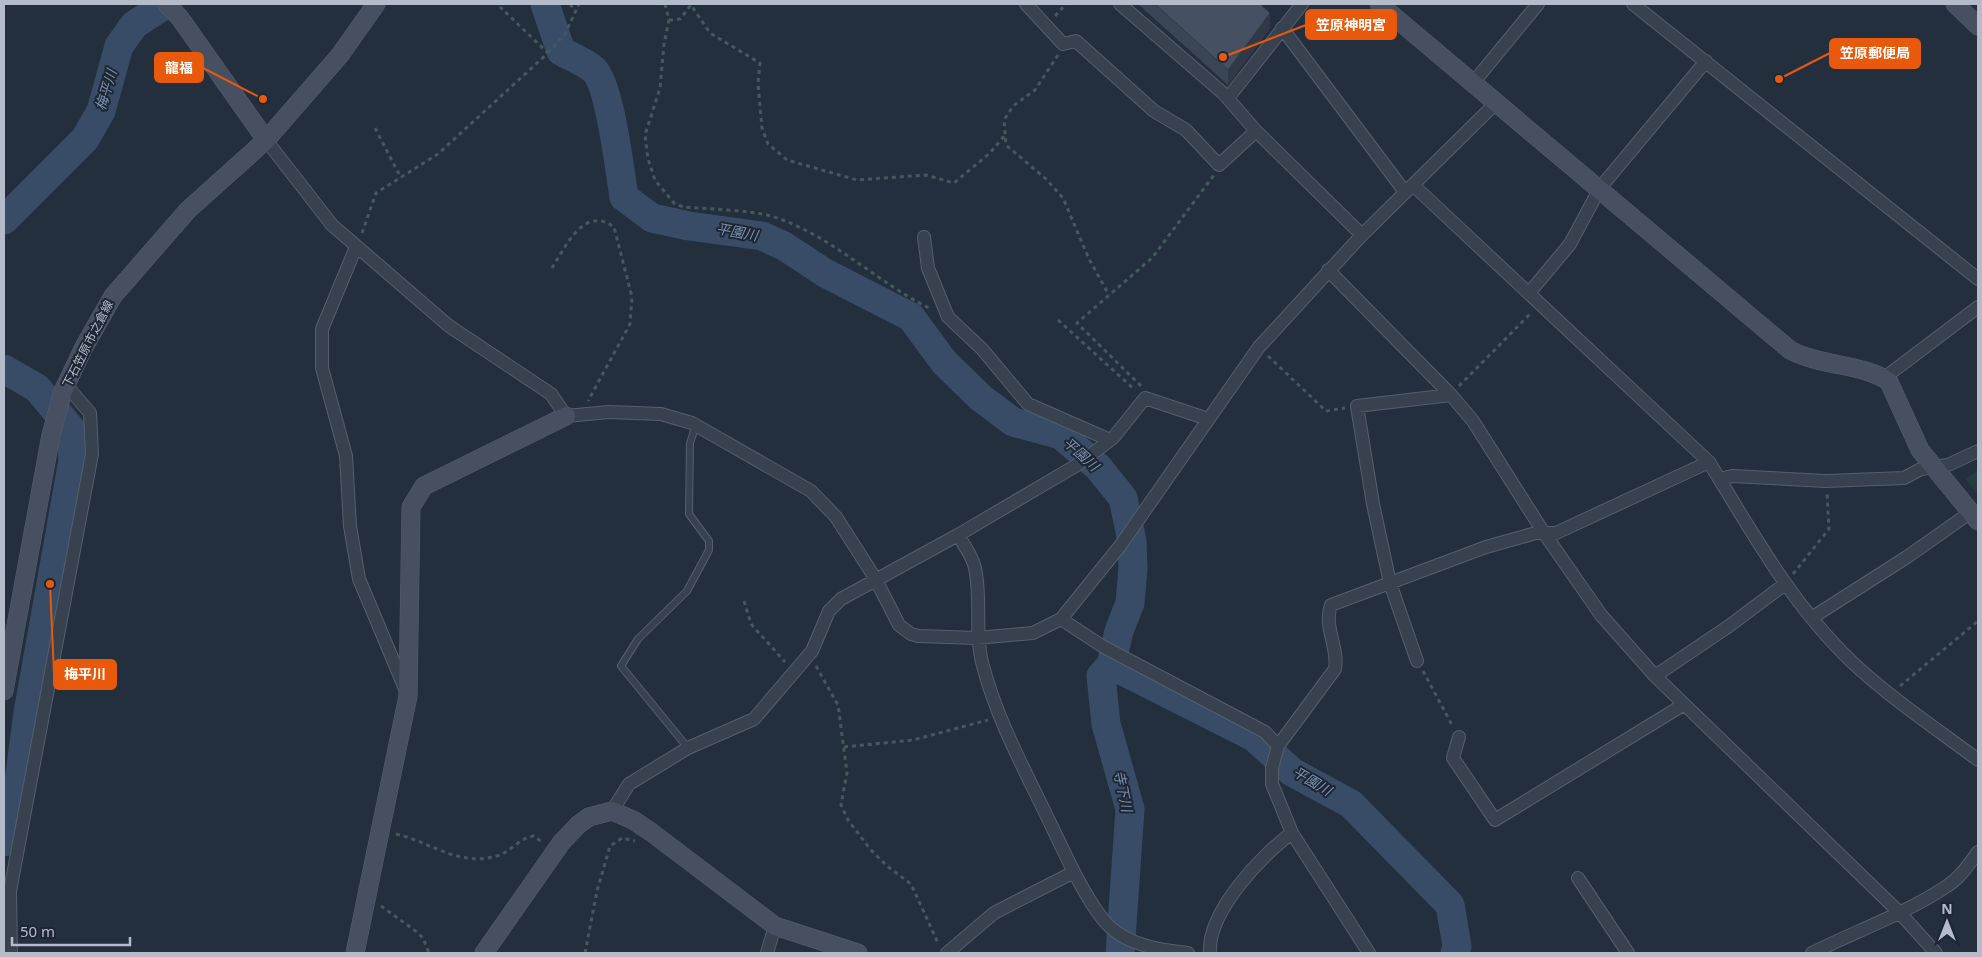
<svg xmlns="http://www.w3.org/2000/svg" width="1982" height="957" viewBox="0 0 1982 957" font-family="'Noto Sans','Noto Sans JP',sans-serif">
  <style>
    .green { fill: #263c3f }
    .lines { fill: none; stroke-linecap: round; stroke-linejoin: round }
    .river { stroke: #394c67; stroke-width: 29 }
    .lane-casing { stroke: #565f6c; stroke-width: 8 }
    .street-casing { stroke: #565f6c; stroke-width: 14 }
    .secondary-casing { stroke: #565f6c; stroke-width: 19 }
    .path { stroke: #44595c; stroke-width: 3; stroke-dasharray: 4 4; stroke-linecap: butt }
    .lane { stroke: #38414e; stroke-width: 6 }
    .street { stroke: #38414e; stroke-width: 12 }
    .secondary { stroke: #465061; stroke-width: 18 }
    .wall { fill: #3b4654 }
    .shaded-wall { fill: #303945 }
    .building { fill: #455162; stroke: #303945 }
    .labels { text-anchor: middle; stroke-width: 4; stroke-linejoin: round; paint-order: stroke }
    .street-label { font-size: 12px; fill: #b4bcc9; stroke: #1d2633 }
    .water-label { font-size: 14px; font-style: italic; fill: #7c92b1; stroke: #1d2633 }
    .leader { fill: none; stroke: #e8590c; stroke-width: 2 }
    .callout-dot { fill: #e8590c; stroke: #1d2633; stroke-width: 2 }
    .callout { fill: #e8590c; stroke: #e8590c; stroke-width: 2 }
    .callout-label { font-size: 14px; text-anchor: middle; font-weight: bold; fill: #fff }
  </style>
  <rect width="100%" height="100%" fill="#242f3e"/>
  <path class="green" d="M1978 469V496L1966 479Z"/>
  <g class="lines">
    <path class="river" d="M545 4 561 51C571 57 586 62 594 70 610 85 620 173 624 197L652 218 689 226 762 236 784 246 825 273 911 317 944 362 981 398 1013 422 1061 435 1098 467 1123 498 1132 541 1133 568 1130 603 1119 631 1111 665
      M4 220 85 139 101 111 119 46 134 25 166 4
      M4 369 37 388 71 429 73 460 28 713 19 781 4 842
      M1111 665 1254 737 1292 772 1351 804 1450 905 1457 946 1455 953
      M1111 665 1101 676 1106 724 1130 809 1120 953"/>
    <g class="lane-casing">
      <path id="lane" d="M688 748 621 666 638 639 687 591 709 550V541L689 514 690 443 696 425"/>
    </g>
    <g class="street-casing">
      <path id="street" d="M1026 4 1063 44 1076 41 1154 111 1186 130 1219 165 1256 131
        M1120 4 1224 94 1256 131 1362 235
        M1633 4 1978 279
        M1282 28 1405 192
        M1473 83 1538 4
        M1228 98 1302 4
        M266 140 332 225 449 326 551 394 566 416 609 412 661 414 692 423 811 491 836 517 875 578 899 625 911 634 918 636 977 638 1033 633 1061 619 1120 546 1259 347 1362 235 1497 102
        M1413 185 1709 462C1752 532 1792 605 1852 662 1889 697 1937 729 1978 760
        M924 237 928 268 948 317 982 349 1028 404 1110 440
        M356 247 322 329V368L346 456 350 526 359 579 406 691
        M1328 270 1451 395 1473 421 1544 533 1601 615 1655 676 1899 912 1936 953
        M1530 292 1570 244 1600 188 1706 61
        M1884 378 1978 307
        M1720 479 1732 476 1826 481 1904 478 1921 469 1948 465 1978 451
        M958 535C964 545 973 557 975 568 982 601 974 633 983 666 998 723 1028 776 1053 829 1066 856 1089 907 1110 927 1131 946 1161 950 1188 953
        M1813 617 1907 557 1971 512
        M1061 619 1102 646 1265 732 1278 746
        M1417 661 1390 583 1373 504 1357 406 1451 395
        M1655 676 1729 626 1785 584
        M1459 737 1453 758 1495 820 1683 705
        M612 811 629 784 688 748 754 719 812 651 829 611 841 599 958 535 1077 465 1113 438 1145 398 1208 419
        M1578 878 1628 953
        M11 953 10 891 92 454 90 413 66 385
        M767 953 775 926
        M947 953 994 913 1074 872
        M1210 953C1207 913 1261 855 1292 833
        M1369 953 1292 833 1272 784V768L1278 746 1335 669C1339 647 1323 627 1331 605L1486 547 1536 533H1556L1709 462
        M1812 953C1856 931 1907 913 1947 886 1960 878 1969 864 1978 852"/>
    </g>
    <g class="secondary-casing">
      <path id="secondary" d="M167 4 180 18 266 140
        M1379 4 1790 350C1819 366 1866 364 1889 382L1920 450 1978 521
        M1955 4 1978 26
        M4 691 51 435 63 391 84 347 113 296 188 210 266 140 340 55 376 4
        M355 953 408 696 411 507 424 486 566 416
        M484 953 561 843 578 825 589 817 612 811 633 820 651 832 775 926 858 953"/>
    </g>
    <path class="path" d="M570 4 575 11
      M665 4 669 20 664 44 660 88 645 135 648 159 655 180 674 203 683 207C707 209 749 210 771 216 830 234 875 281 929 308
      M1055 16 1066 4
      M669 20 680 19 691 5 710 33 760 63 758 83 762 128 768 144 787 160 857 180 926 175 954 183 990 153 1005 135
      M548 53 565 34 579 4
      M1058 55 1035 90 1013 106 1004 120 1006 145 1046 179 1063 198 1089 259 1109 295
      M375 128 401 178
      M362 233 376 193 438 154 548 53 500 7
      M552 268C566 246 584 205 614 227L632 297 630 324 588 401
      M1058 320 1135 390
      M1268 356 1326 411 1345 408
      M1141 386 1077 323 1152 258 1214 175
      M1459 386 1532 312
      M1793 574 1829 529 1827 493
      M744 601 751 624 785 662
      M816 666 838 705 847 773 841 805 848 820 870 849 887 866 911 884 938 943
      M1423 671 1452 725
      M1900 686 1978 621
      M844 747 913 740 988 720
      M396 834C431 842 458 867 497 856 511 852 519 838 534 836L543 843
      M381 906 417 932 423 938 429 953
      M585 953 597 891 610 846 622 838 635 841"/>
    <use href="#lane" class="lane"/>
    <use href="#street" class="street"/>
    <use href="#secondary" class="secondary"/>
  </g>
  <path class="wall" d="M1138 4H1260L1270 28 1228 85Z"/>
  <path class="shaded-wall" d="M1270 13V28L1228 85V70Z"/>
  <path class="building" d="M1155 4H1260L1270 13 1228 70Z"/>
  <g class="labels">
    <g class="street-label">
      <text transform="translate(88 344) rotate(-63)" y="4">下石笠原市之倉線</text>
    </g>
    <g class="water-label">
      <text transform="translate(106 90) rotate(-73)" y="5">梅平川</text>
      <text transform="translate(737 232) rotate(10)" y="5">平園川</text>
      <text transform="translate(1081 454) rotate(42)" y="5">平園川</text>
      <text transform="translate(1312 781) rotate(31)" y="5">平園川</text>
      <text transform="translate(1123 791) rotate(78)" y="5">寺下川</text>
    </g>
  </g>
  <path class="leader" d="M1223 57L1306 25M1779 79L1830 53M263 99L203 68M50 584L54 674"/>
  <g class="callout-dot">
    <circle cx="1223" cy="57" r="5"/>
    <circle cx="1779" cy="79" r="5"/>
    <circle cx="263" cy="99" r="5"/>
    <circle cx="50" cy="584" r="5"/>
  </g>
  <g class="callout">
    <rect x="1306" y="10" width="90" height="29" rx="5"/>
    <rect x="1830" y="39" width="90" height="29" rx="5"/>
    <rect x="155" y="53" width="48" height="29" rx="5"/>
    <rect x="54" y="660" width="62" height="29" rx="5"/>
  </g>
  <g class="callout-label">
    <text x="1351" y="30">笠原神明宮</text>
    <text x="1875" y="58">笠原郵便局</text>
    <text x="179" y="73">龍福</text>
    <text x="85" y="679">梅平川</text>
  </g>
  <rect width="1982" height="957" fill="none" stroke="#b4bcc9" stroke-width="10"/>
  <g transform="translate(1947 922)" stroke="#1d2633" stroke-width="4" paint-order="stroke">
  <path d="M0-4L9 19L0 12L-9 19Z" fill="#b4bcc9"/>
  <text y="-8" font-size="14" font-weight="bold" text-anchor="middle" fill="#b4bcc9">N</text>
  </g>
  <path d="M12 937v8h118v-8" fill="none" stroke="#b4bcc9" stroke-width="2.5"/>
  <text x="20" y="937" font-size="15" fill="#b4bcc9" stroke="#1d2633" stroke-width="4" paint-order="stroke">50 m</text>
</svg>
